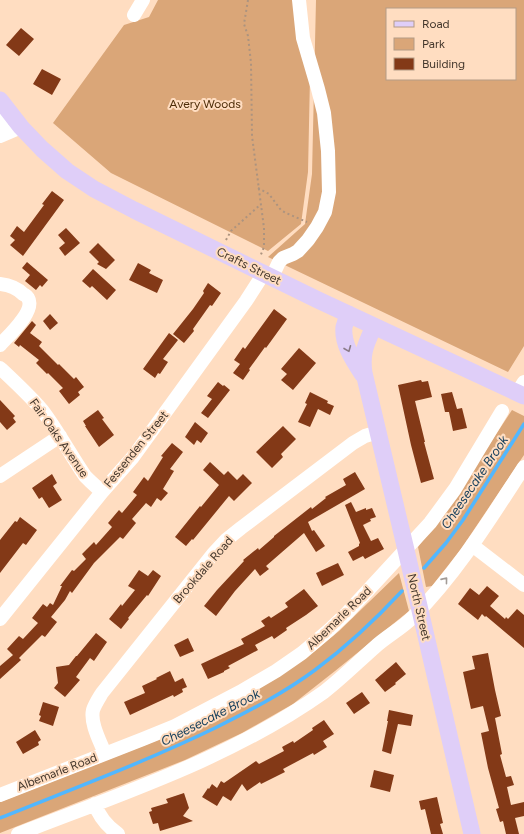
<svg xmlns="http://www.w3.org/2000/svg" width="524" height="834" viewBox="0 0 524 834" font-family="Figtree,sans-serif">
  <style>
    .green { fill: #daa678; fill-rule: evenodd }
    .lines { fill: none; stroke-linecap: round; stroke-linejoin: round }
    .stream { stroke: #51b7ff; stroke-width: 3.5 }
    .building { fill: #833917 }
    .path { stroke: #ac937f; stroke-width: 2; stroke-dasharray: 2 3; stroke-linecap: butt }
    .minor { stroke: #fff; stroke-width: 14 }
    .major { stroke: #dfcef8; stroke-width: 17 }
    .oneway { stroke: #8a7b88 }
    .oneway2 { stroke: #a29b96 }
    .labels { text-anchor: middle; stroke-width: 4; stroke-linejoin: round; paint-order: stroke }
    .park-label { font-size: 12px; fill: #4e2d08; stroke: #ffddc1 }
    .street-label { font-size: 12px; fill: #44372c; stroke: #ffddc1 }
    .water-label { font-size: 13px; font-style: italic; fill: #17405d; stroke: #ffddc1 }
  </style>
  <rect width="100%" height="100%" fill="#ffddc1"/>
  <path class="green" d="M158 0H294L310 77 308 172 301 224 268 251 111 173 53 123 124 25 149 17Z
    M316 0H524V346L508 372 268 257 305 224 312 174ZM387 9H515V79H387Z
    M512 410 524 416V455L461 549 432 586 426 587 418 547 449 506Z
    M399 573 409 611 335 671 293 704 242 733 185 760 0 833V802L158 740 315 651 339 631Z"/>
  <g class="lines">
    <path class="stream" d="M424 568 446 543 463 520 524 424
      M0 818C72 789 145 762 215 728 249 711 284 693 315 670 346 647 375 620 402 591"/>
  </g>
  <path class="building" d="M21 28 34 39 19 56 6 45Z
    M42 69 61 79 52 95 33 84Z
    M52 191 64 200 23 256 10 245 15 240 10 236 17 226 24 232 44 205 42 204Z
    M66 228 80 243 65 256 59 248 65 243 58 235Z
    M98 243 115 260 106 269 97 264 99 262 89 252Z
    M27 262 48 280 42 287 40 285 36 290 25 281 30 275 22 268Z
    M138 263 151 270 149 273 163 280 157 293 129 280Z
    M93 269 116 290 107 300 92 286 90 288 82 281Z
    M208 283 221 293 212 306 210 305 193 329 194 331 184 343 173 334 193 309 204 293 203 291Z
    M274 309 287 319 266 348 265 347 249 369 250 370 243 380 233 373 240 364 234 360 243 347 245 349Z
    M50 314 58 323 50 330 43 321Z
    M32 321 36 325 30 333 42 342 39 346 58 365 59 364 74 379 76 377 84 387 78 392 80 395 69 404 59 391 63 388 48 373 47 374 36 363 39 360 20 345 19 347 14 343Z
    M169 333 178 340 163 359 168 362 160 374 158 373 155 378 143 369Z
    M299 348 316 363 293 390 281 380 287 374 281 369Z
    M421 380 422 382 428 381 432 397 415 401 425 442H424L434 479 421 483 411 445 398 385Z
    M218 382 223 386 224 385 230 390 208 418 201 413 212 399 207 396Z
    M310 392 328 401 327 403 334 406 330 415 318 409 310 427 298 422 307 404 305 403Z
    M452 392 457 409 462 408 467 428 453 431 449 412H445L441 394Z
    M0 400 15 416 13 418 16 422 7 430 0 422Z
    M98 410 104 418 102 419 114 435 99 447 85 426H86L83 421Z
    M195 422 208 433 201 443 197 440 194 445 185 437Z
    M283 426 296 439 281 454 283 457 272 468 256 452Z
    M172 443 183 452 170 469 174 471 163 489 168 493 161 501 157 498 151 507 146 503 132 519 136 523 123 539 120 537 94 563 72 593 70 591 65 600 51 617 57 622 45 637 42 635 19 658 21 660 0 679V666L13 655 7 649 19 636 23 639 38 623 32 618 43 604 47 607 50 603 53 605 62 586H60L72 570 74 571 86 559 82 554 94 542 96 545 112 527 108 523 119 510 122 513 137 495 133 492 144 477 148 481 163 457 161 456Z
    M210 462 224 475 228 471 237 480 243 474 252 483 234 501 229 496 193 540 192 539 186 546 175 537 200 506 201 507 219 485 203 470Z
    M355 472 365 489 308 522 312 531 314 530 325 546 316 552 304 533 266 566 269 569 260 576 255 569 235 591 216 616 204 606 217 590 244 561 243 560 258 548 259 550 274 537V536L311 507 312 509 326 498 325 497 346 485 343 479Z
    M52 474 57 483 53 486 62 500 49 508 42 497 39 499 32 488Z
    M351 502 356 512 366 508V510L372 508 376 517 370 519 371 521 363 525 371 541 378 538 384 549 365 559 363 556 353 561 348 552 359 546V544L360 543 345 505Z
    M20 517 37 530 26 545 23 543 0 573V540L15 521 17 522Z
    M338 563 344 575 322 586 316 573Z
    M139 570 148 576 153 570 161 576 148 596 147 595 128 618 129 619 121 629 109 619 121 604 122 606 135 590 128 586Z
    M487 586 499 596 490 606 505 619 506 617 508 619 517 609 524 615V648L486 616 485 617 482 614 478 620 458 604 470 588 479 595Z
    M304 589 318 606 306 615 286 628 287 630 274 639 272 636 255 645 258 650 228 666 230 668 224 671V672L208 679 201 664 244 644 241 639 265 626 261 621 269 616 271 618 288 607 285 603Z
    M96 633 107 642 94 661 90 658 76 677 80 680 65 697 54 688 58 683 56 667 69 665 76 656H77Z
    M188 638 194 651 180 657 174 645Z
    M488 653 495 690 501 716 495 718 502 754 500 755 506 777 511 776 514 785 507 787 511 805 524 802V816L515 818 519 834H506L503 821 500 822 496 809 499 808 488 768 481 733 489 731 483 706 471 709 463 672 475 669 472 656Z
    M396 662 406 674 395 683 396 684 385 692 375 680Z
    M170 671 175 682 183 678 187 687 182 689 183 692 174 697 173 695 130 715 124 702 145 693 142 686 157 679 156 678Z
    M362 692 370 703 354 714 346 703Z
    M43 702 59 707 53 726 39 721 41 716 39 715Z
    M389 710 413 715 411 726 398 724 391 754 382 751 388 721H387Z
    M324 720 334 734 323 741 327 747 314 755 313 753 283 769 285 772 261 784 260 782 247 791 242 784 231 801 223 796 217 806 202 797 208 788 209 789 212 784 217 788 221 781 224 783 256 761 259 764 284 751 282 747 293 741 294 743 313 730 312 728Z
    M35 730 41 740 38 742 39 745 23 754 16 742Z
    M374 770 394 775 390 792 370 787Z
    M184 793 189 808 183 816 193 821 160 831 158 823 153 824 149 812 152 811 151 808 168 803 166 799Z
    M437 797 443 823 440 824 443 834H431L425 809 421 810 419 801Z"/>
  <g class="lines">
    <path class="path" d="M248 0 244 24 248 36 251 63 252 136 264 228V247L260 257
      M258 188 269 194 281 210 286 213 307 222
      M226 240 231 231 260 205"/>
    <path class="minor" d="M134 15 143 0
      M0 123 10 113
      M0 136 21 127
      M272 277 279 262 283 258 293 254 298 251 308 240 317 227 325 212 329 192 328 151 324 113 318 89 303 38 299 0
      M0 284C8 285 17 288 23 294 25 295 27 296 28 298 36 311 8 336 0 345
      M0 368C15 382 29 395 42 410 58 431 70 454 85 476L90 481 102 492
      M517 393 524 382
      M0 476 60 436
      M472 545 524 585
      M0 619 102 492 133 457 246 301 264 273
      M105 754C100 741 90 723 93 710 95 704 99 698 102 693L213 554 226 540 241 528 353 443 365 436 378 432
      M0 795 143 739 175 726 240 692 276 671 302 653 329 630 347 613 430 523 455 489 502 411
      M95 804C99 817 107 826 118 834
      M18 834C123 793 231 758 324 692 342 678 358 662 375 647 387 636 401 629 413 617 457 573 490 519 524 467"/>
    <path class="major" d="M0 100 21 127 42 149 67 171 94 189 134 210 318 300 524 396
      M349 314C347 318 345 323 344 327 342 344 354 361 363 375
      M374 326C366 344 361 353 364 373L406 550 472 834"/>
  </g>
  <defs><path id="oneway-chevron" d="M-2-3.5L2.5 0L-2 3.5" fill="none" stroke-width="1.6" stroke-linecap="round" stroke-linejoin="round"/></defs>
  <use class="oneway" href="#oneway-chevron" transform="translate(348 349) rotate(68)"/>
  <use class="oneway2" href="#oneway-chevron" transform="translate(445 580) rotate(-51)"/>
  <g class="labels">
    <g class="park-label">
      <text x="205" y="108">Avery Woods</text>
    </g>
    <g class="street-label">
      <text transform="translate(249 266) rotate(26)" y="4">Crafts Street</text>
      <text transform="translate(59 438) rotate(55)" y="4">Fair Oaks Avenue</text>
      <text transform="translate(136 449) rotate(-51)" y="4">Fessenden Street</text>
      <text transform="translate(203 570) rotate(-49)" y="4">Brookdale Road</text>
      <text transform="translate(419 607) rotate(77)" y="4">North Street</text>
      <text transform="translate(339 618) rotate(-44)" y="4">Albemarle Road</text>
      <text transform="translate(57 772) rotate(-21)" y="4">Albemarle Road</text>
    </g>
    <g class="water-label">
      <text transform="translate(474 482) rotate(-56)" y="5">Cheesecake Brook</text>
      <text transform="translate(210 717) rotate(-27)" y="5">Cheesecake Brook</text>
    </g>
  </g>
  <rect x="386" y="8" width="130" height="72" fill="#ffddc1" stroke="#b49b85"/>
  <rect x="394" y="21" width="20" height="6" fill="#dfcef8" stroke="#b49b85"/>
  <text x="422" y="28" font-size="12" fill="#44372c">Road</text>
  <rect x="394" y="38" width="20" height="12" fill="#daa678" stroke="#b49b85"/>
  <text x="422" y="48" font-size="12" fill="#44372c">Park</text>
  <rect x="394" y="58" width="20" height="12" fill="#833917" stroke="#b49b85"/>
  <text x="422" y="68" font-size="12" fill="#44372c">Building</text>
</svg>
